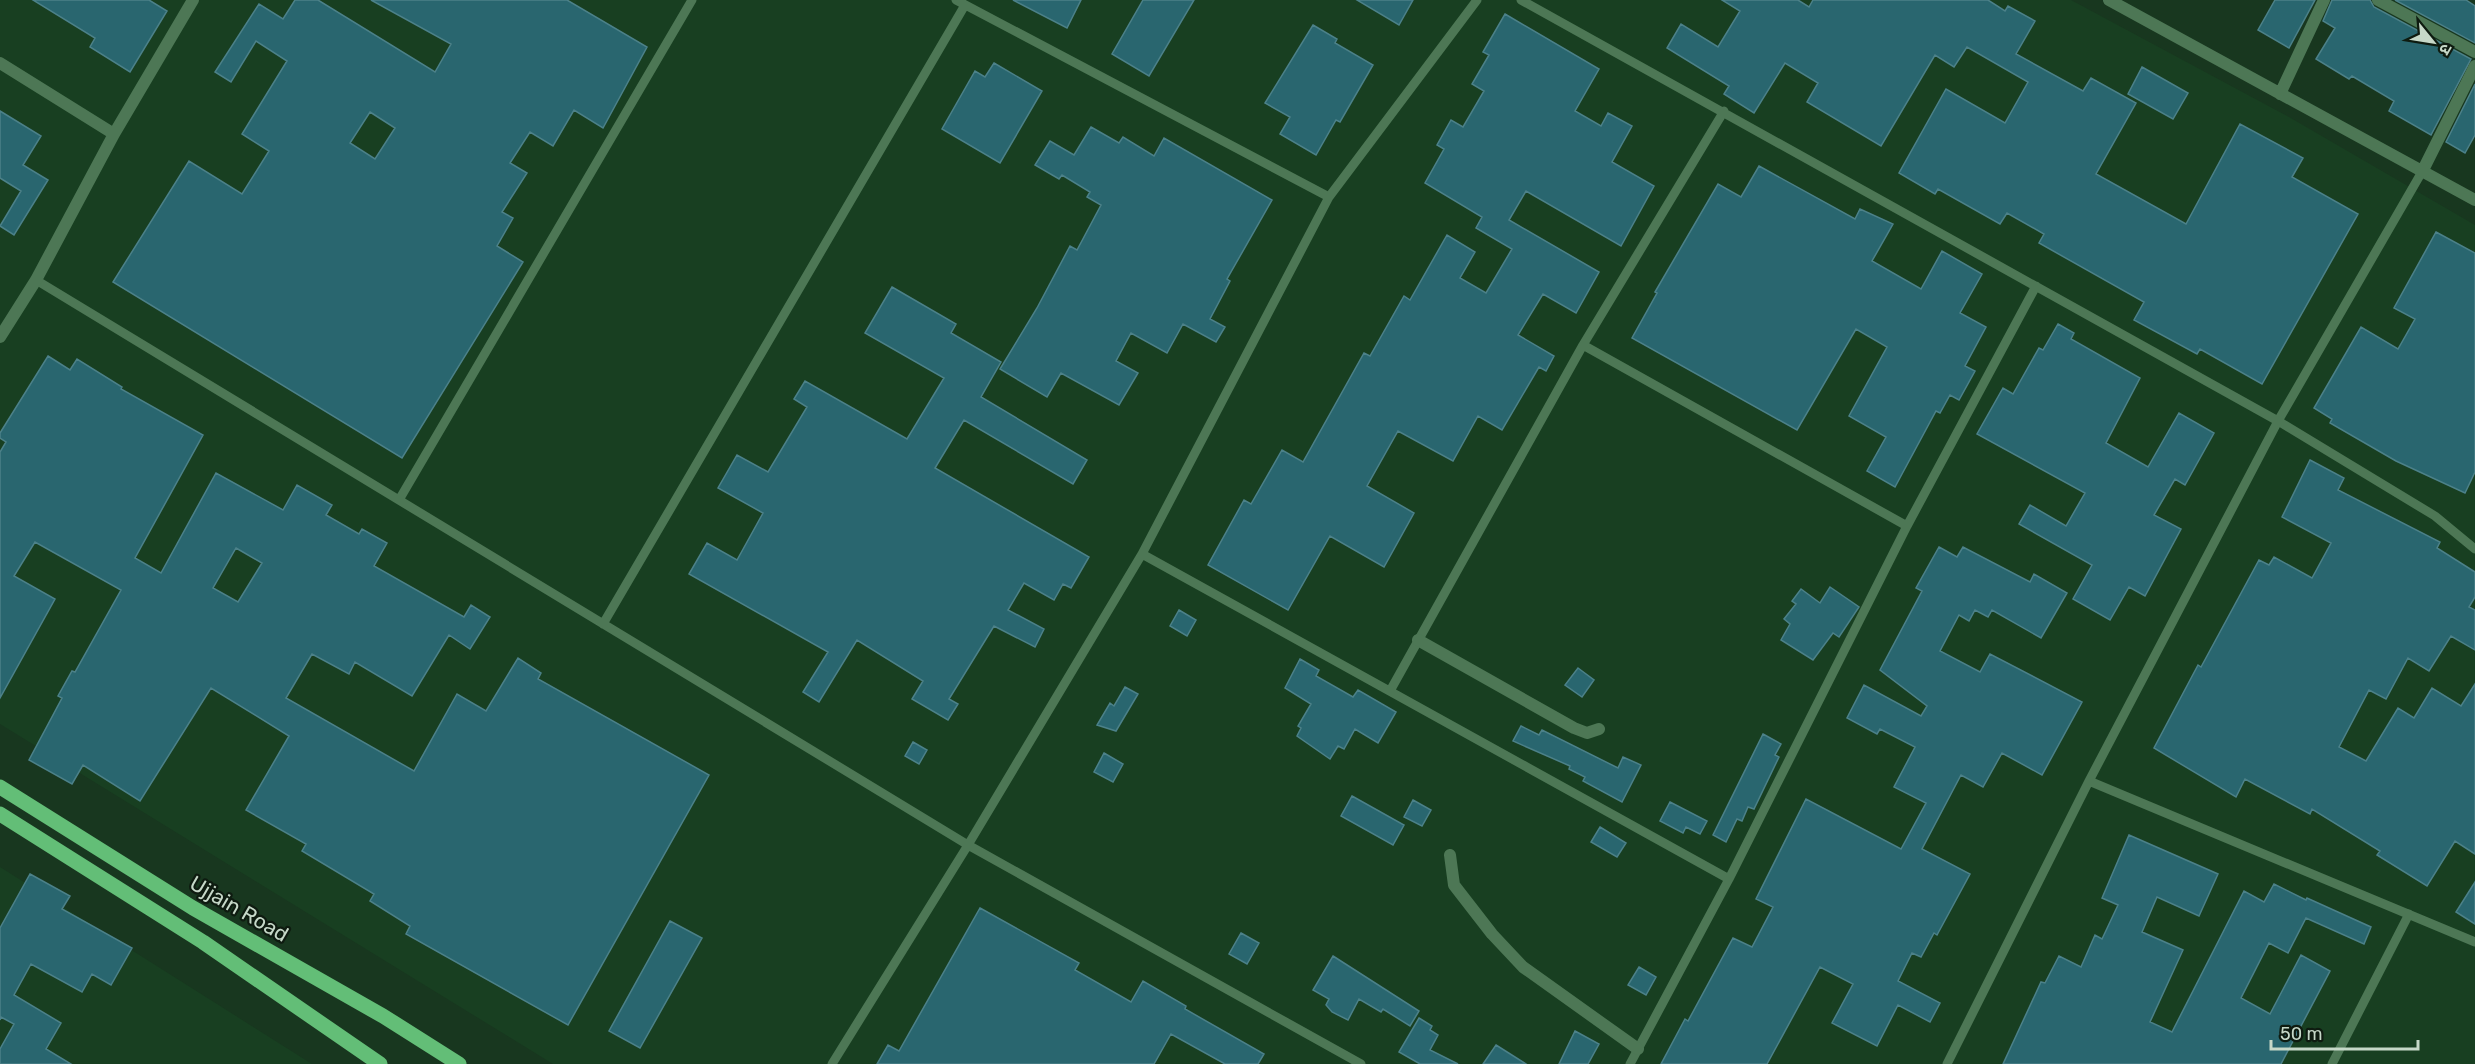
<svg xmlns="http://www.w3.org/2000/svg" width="2475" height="1064" viewBox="0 0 2475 1064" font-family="Rubik,'Noto Sans Devanagari',sans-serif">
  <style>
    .built { fill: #183f21 }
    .building { fill: #29666f; stroke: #4c8189; stroke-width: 1.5; fill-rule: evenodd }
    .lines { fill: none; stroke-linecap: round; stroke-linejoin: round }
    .service { stroke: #4d7755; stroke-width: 9 }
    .minor { stroke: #4d7755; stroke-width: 12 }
    .primary { stroke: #63be77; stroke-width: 15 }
    .labels { text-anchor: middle; stroke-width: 4.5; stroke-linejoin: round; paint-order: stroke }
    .street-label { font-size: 21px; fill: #c6d8c8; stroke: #0e1b10 }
  </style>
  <rect width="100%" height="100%" fill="#18371f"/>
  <path class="built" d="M0 0H2071L2289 117 2475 225V1064H553L0 724Z
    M0 867 312 1064H0Z"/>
  <path class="building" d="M33 0H149L167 11 130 72 90 47 95 38Z
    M295 0H318L435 72 451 44 371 0H567L647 47 603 128 574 110 553 146 530 132 510 163 527 173 502 212 513 218 497 246 523 262 402 458 113 282 189 161 242 194 269 151 242 134 287 61 256 41 231 82 215 72 259 4 283 19ZM370 112 395 128 375 159 350 143Z
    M1013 0H1081L1067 28Z
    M1143 0H1194L1149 76 1112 54Z
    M1357 0H1413L1399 25Z
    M1722 0H1798L1809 7 1813 0H1988L2005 11 2008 6 2035 21 2016 54 2083 91 2091 78 2136 103 2096 174 2186 224 2240 124 2303 158 2292 177 2358 214 2262 384 2200 349 2197 354 2134 320 2144 302 2039 243 2044 234 2007 213 2000 224 1938 189 1935 194 1899 173 1946 89 2005 123 2028 82 1967 47 1954 67 1935 55 1881 146 1807 102 1818 83 1785 63 1754 113 1724 94 1729 86 1667 48 1681 24 1718 47 1740 11Z
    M2275 0H2315L2289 48 2258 30Z
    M2332 0H2370L2374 7 2471 59 2431 135 2389 111 2394 101 2352 76 2349 79 2316 59 2335 28 2323 21Z
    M2395 0H2466L2475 6V43Z
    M1505 14 1599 69 1575 111 1601 126 1608 113 1632 126 1612 162 1654 186 1621 246 1526 191 1509 220 1599 272 1576 313 1543 294 1518 335 1554 356 1546 371 1539 367 1502 430 1478 416 1453 461 1398 431 1367 486 1414 513 1384 567 1330 536 1288 610 1208 565 1244 500 1251 504 1282 450 1303 462 1364 353 1370 356 1404 296 1410 300 1447 235 1475 252 1460 278 1486 293 1512 249 1476 228 1482 217 1425 183 1444 149 1437 145 1451 120 1463 127 1484 91 1472 84 1489 55 1483 52Z
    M1313 25 1337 39 1335 43 1373 65 1340 122 1336 120 1316 155 1280 134 1290 117 1265 103Z
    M994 63 1042 91 1000 163 942 129 975 71 985 77Z
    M2142 67 2188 93 2173 119 2128 94Z
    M2475 84V135L2465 153 2446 142Z
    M0 111 41 136 23 165 48 180 14 235 0 226 21 191 0 178Z
    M1091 127 1119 143 1123 137 1154 156 1164 138 1272 200 1227 279 1230 281 1210 319 1225 327 1216 342 1183 324 1167 353 1131 333 1116 361 1138 373 1119 405 1061 373 1047 397 1000 369 1037 308 1070 246 1077 250 1101 205 1087 197 1090 192 1062 175 1059 179 1035 165 1050 141 1074 155Z
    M1759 166 1855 219 1860 209 1893 224 1872 261 1921 289 1942 251 1982 274 1960 313 1986 327 1965 366 1975 371 1959 400 1950 395 1940 413 1936 411 1895 487 1867 471 1886 437 1849 416 1887 347 1856 329 1797 430 1632 338 1657 293 1655 292 1718 184 1741 197Z
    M2436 232 2475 253V472L2465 493 2396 461 2330 423 2332 419 2314 408 2361 327 2398 349 2415 319 2394 308Z
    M892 287 956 324 951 333 1001 362 981 397 1087 460 1073 484 964 420 935 468 1089 557 1071 588 1063 584 1054 600 1024 583 1008 610 1044 629 1035 647 994 626 949 699 958 704 948 720 912 699 923 681 857 640 819 702 803 692 828 652 689 574 707 543 737 560 763 513 718 488 737 455 768 472 807 407 794 399 805 381 907 439 944 378 865 333Z
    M2058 324 2074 333 2071 339 2140 378 2106 443 2148 467 2179 413 2214 433 2185 485 2175 479 2154 515 2181 529 2145 596 2129 587 2110 620 2073 599 2092 565 2019 524 2030 505 2066 526 2085 493 1977 434 2003 388 2013 394 2039 348 2043 350Z
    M48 356 70 370 77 359 122 387 121 389 203 435 135 558 161 573 216 473 283 510 297 485 332 505 326 515 359 534 362 529 387 543 374 566 464 617 471 605 490 617 470 649 449 635 412 696 355 662 349 674 312 654 286 698 414 771 457 694 486 711 518 658 541 673 538 679 709 775 568 1025 406 934 410 926 370 901 374 894 302 851 306 844 246 810 289 736 211 688 140 801 83 765 72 784 29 760 62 698 58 696 72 671 75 672 121 590 35 542 14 576 55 599 0 698V452L6 442 0 438V433ZM236 548 262 563 238 602 213 588Z
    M2310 460 2344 478 2338 490 2440 542 2437 548 2475 572V597L2469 607 2475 610V650L2451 636 2429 671 2408 658 2386 699 2369 690 2339 747 2366 761 2398 708 2414 718 2432 688 2461 706 2475 684V854L2455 841 2427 886 2377 855 2380 851 2312 809 2310 814 2245 779 2236 797 2154 748 2198 665 2201 667 2259 560 2269 565 2274 557 2312 578 2331 543 2282 517Z
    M1939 547 1957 557 1963 547 2030 582 2034 574 2067 593 2041 638 1992 610 1988 617 1975 610 1969 621 1959 615 1940 651 1980 672 1990 654 2082 702 2042 775 2002 753 1983 787 1961 775 1922 849 1970 874 1937 935 1934 933 1921 957 1912 953 1898 981 1940 1003 1930 1022 1898 1005 1877 1046 1832 1023 1853 984 1820 967 1767 1064H1661L1685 1019 1688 1021 1733 938 1752 947 1773 907 1756 899 1806 799 1901 849 1926 803 1894 787 1915 747 1880 729 1877 734 1847 718 1864 685 1921 716 1927 706 1880 670 1922 591 1916 588Z
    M1830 587 1859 607 1839 637 1833 633 1813 660 1781 640 1790 624 1784 619 1796 604 1792 601 1801 589 1820 603Z
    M1179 610 1196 620 1187 636 1170 626Z
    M1300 659 1319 670 1316 676 1353 697 1358 690 1396 712 1378 743 1355 729 1344 749 1338 746 1330 759 1297 736 1301 728 1298 726 1311 704 1285 688Z
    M1578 668 1594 680 1582 697 1565 685Z
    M1125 687 1138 694 1116 731 1097 725 1110 703 1114 706Z
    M1521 726 1539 735 1542 730 1618 768 1623 757 1641 765 1622 802 1583 781 1585 777 1569 769 1570 766 1513 741Z
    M1763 734 1781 744 1775 755 1779 757 1754 809 1748 807 1742 821 1737 819 1726 842 1713 835Z
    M913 742 927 750 919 764 905 756Z
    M1104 753 1123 764 1113 782 1094 772Z
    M1352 796 1404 825 1393 845 1341 816Z
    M1413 800 1431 810 1422 826 1404 817Z
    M1670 802 1707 821 1700 834 1686 827 1683 833 1660 821Z
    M1600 827 1626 843 1617 857 1591 842Z
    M2129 835 2218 874 2199 916 2157 897 2142 932 2183 950 2150 1022 2172 1032 2244 891 2264 902 2274 884 2306 900 2307 898 2371 927 2364 944 2306 918 2288 953 2269 943 2241 998 2270 1014 2301 955 2330 971 2281 1064H2003L2041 982 2045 983 2059 956 2081 967 2095 935 2102 939 2118 905 2102 898Z
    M30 874 70 896 62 909 132 948 111 985 92 974 82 992 31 964 14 995 61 1023 46 1049 71 1064H0V1049L14 1024 1 1017 0 1020V928Z
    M2475 882V924L2456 912Z
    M980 908 1079 963 1075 970 1131 1002 1143 981 1186 1006 1185 1009 1264 1054 1258 1064H1225L1171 1034 1154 1064H877L888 1045 899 1051Z
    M670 921 702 938 640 1048 609 1031Z
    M1241 933 1259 943 1247 964 1229 954Z
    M1333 956 1419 1011 1410 1026 1383 1009 1381 1012 1359 999 1348 1020 1332 1012 1326 1005 1329 999 1313 990Z
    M1639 967 1656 977 1646 995 1628 985Z
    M1419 1018 1432 1026 1430 1030 1438 1035 1430 1050 1458 1064H1420L1399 1052Z
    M1575 1031 1599 1044 1588 1064H1559Z
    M1496 1045 1526 1064H1483Z"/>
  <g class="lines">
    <path class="service" d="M956 0 1329 197
      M1521 0 2278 421 2435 516 2475 549
      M36 280 968 845 1361 1064
      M1583 345 1907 526
      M399 500 692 0
      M1142 554 1729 879
      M603 624 965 5
      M1390 691 1583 345 1724 111
      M2089 781 2475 942
      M832 1064 968 845 1142 554 1329 197 1477 0
      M1630 1064 1729 879 1907 526 2036 286
      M1947 1064 2089 781 2278 421 2423 170
      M2332 1064 2409 914"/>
    <path class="minor" d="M2109 0 2475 200
      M2378 0 2475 52
      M0 63 114 134
      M2280 94 2324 0
      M2423 170 2475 66
      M0 337 36 280 114 134 193 0
      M1418 640 1574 728 1587 733 1599 729
      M1450 855 1454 885 1492 934 1523 967 1638 1049"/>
    <path class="primary" d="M0 787 193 908 383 1016 459 1064
      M0 814 203 942 380 1064"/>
  </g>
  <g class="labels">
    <g class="street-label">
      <text transform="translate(239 909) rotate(30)" y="7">Ujjain Road</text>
    </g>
  </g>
  <g transform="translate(2433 42) rotate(120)" stroke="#0e1b10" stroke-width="4.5" paint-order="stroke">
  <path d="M0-4.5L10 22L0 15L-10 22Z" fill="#c6d8c8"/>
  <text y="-9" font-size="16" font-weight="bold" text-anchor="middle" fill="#c6d8c8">उ</text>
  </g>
  <path d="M2271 1040v9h147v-9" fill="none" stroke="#c6d8c8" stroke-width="3"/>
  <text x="2280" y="1040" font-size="18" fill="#c6d8c8" stroke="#0e1b10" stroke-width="4.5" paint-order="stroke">50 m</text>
</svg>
